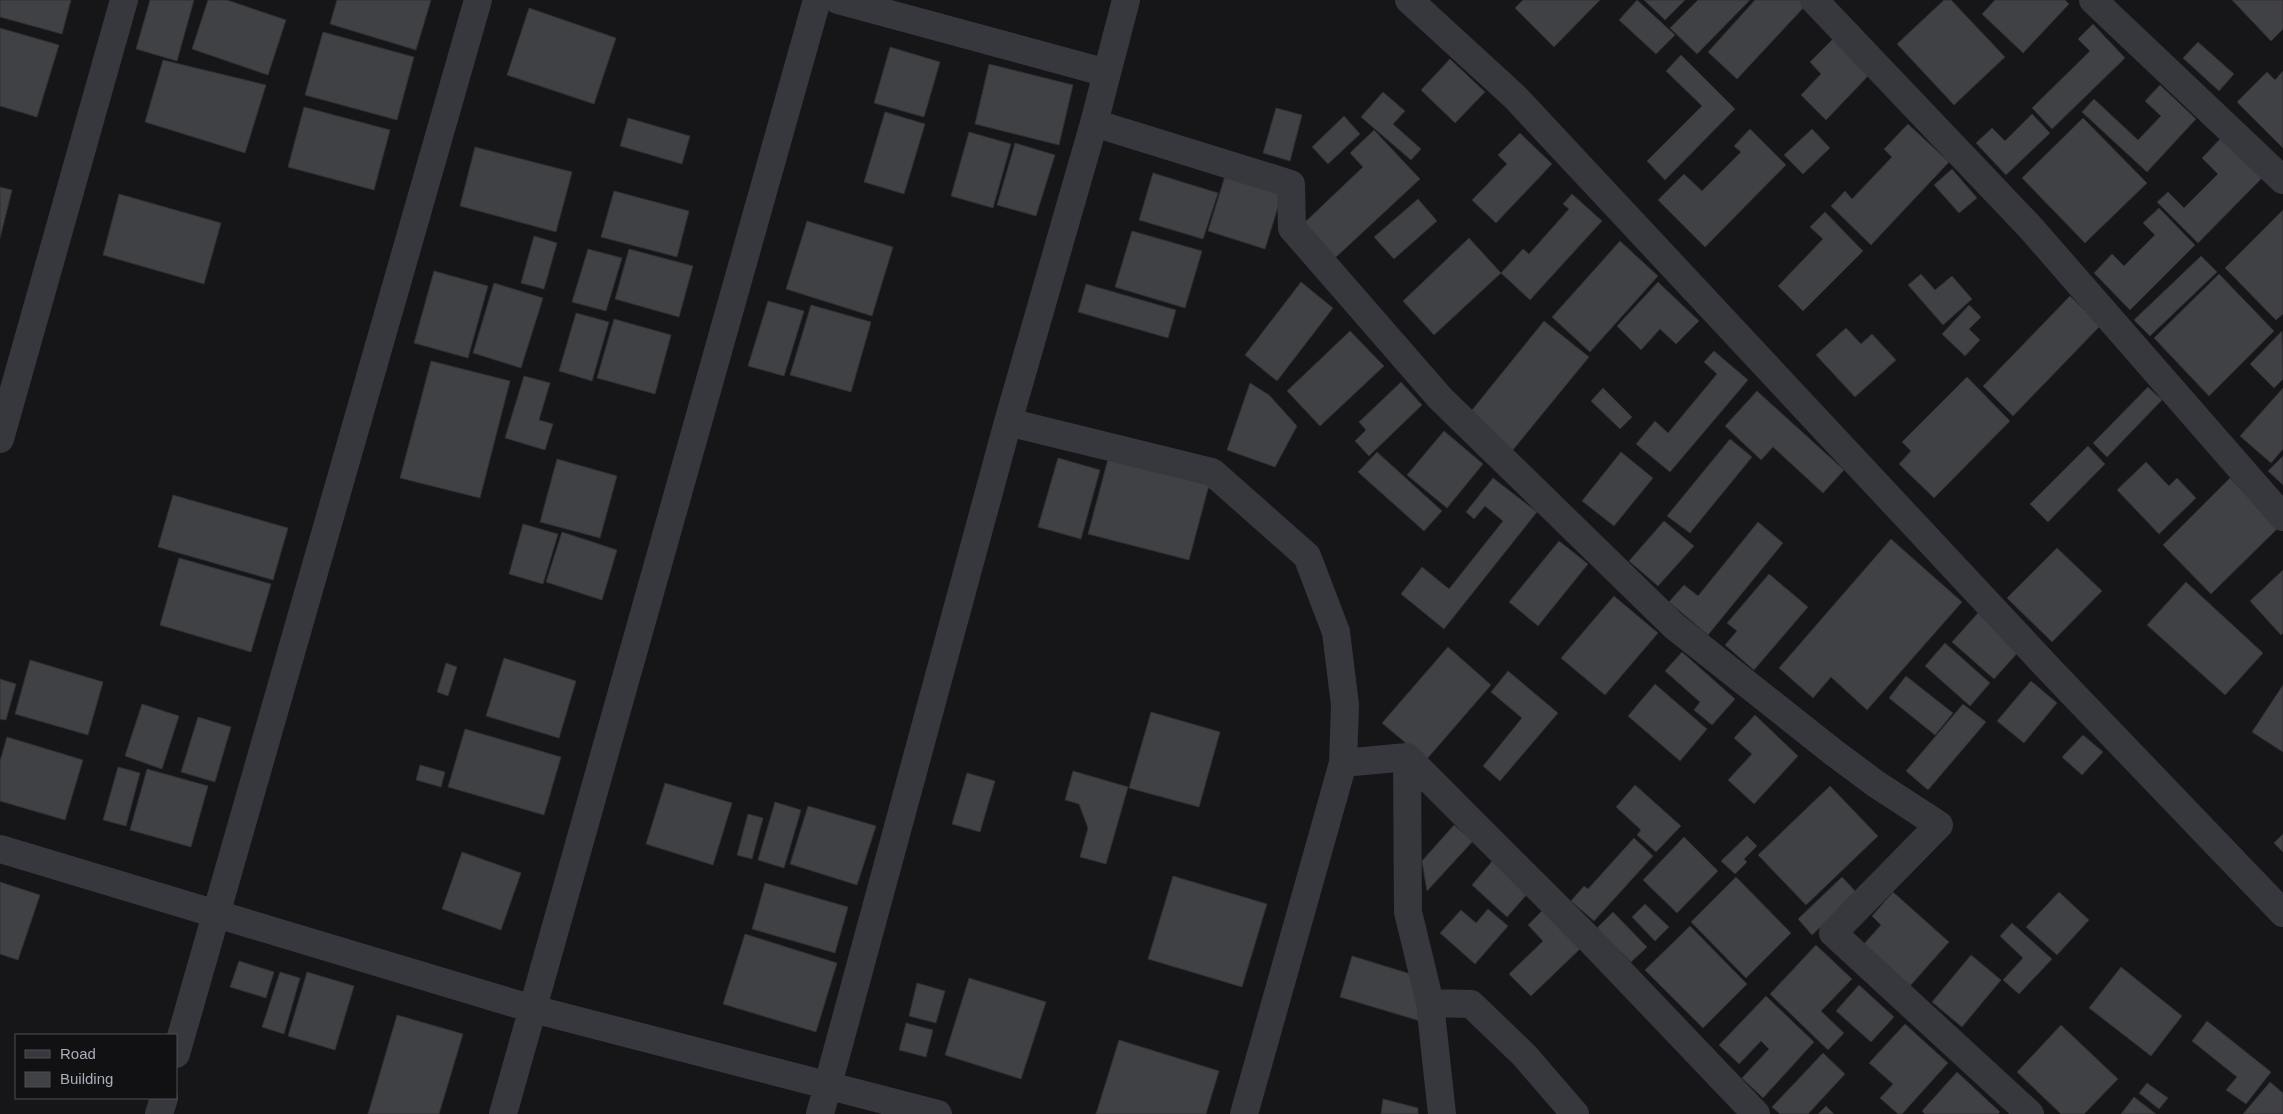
<svg xmlns="http://www.w3.org/2000/svg" width="2283" height="1114" viewBox="0 0 2283 1114" font-family="Arial,sans-serif">
  <style>
    .building { fill: #404145; stroke: #303034 }
    .lines { fill: none; stroke-linecap: round; stroke-linejoin: round }
    .street { stroke: #37383d; stroke-width: 28 }
  </style>
  <rect width="100%" height="100%" fill="#161618"/>
  <path class="building" d="M0 0H71L62 34 0 17Z
    M150 0H194L177 61 136 49Z
    M208 0H227L286 20 268 75 192 49Z
    M337 0H431L416 50 330 24Z
    M1523 0H1600L1554 47 1515 8Z
    M1637 0 1675 35 1656 54 1619 20Z
    M1644 0H1685L1665 20Z
    M1698 0H1750L1697 54 1670 28Z
    M1755 0H1800L1806 5 1737 79 1708 52Z
    M1944 0H1951L2005 57 1954 105 1897 44Z
    M1995 0H2065L2069 4 2023 53 1982 14Z
    M2232 0H2283V29L2271 41Z
    M529 8 616 38 594 104 507 75Z
    M2093 24 2125 58 2052 129 2032 108 2090 51 2078 39Z
    M0 28 59 45 37 117 0 106Z
    M323 32 414 57 397 120 305 95Z
    M1833 39 1869 75 1826 120 1801 95 1821 74 1810 62Z
    M2198 42 2234 74 2219 91 2183 58Z
    M890 47 940 62 924 117 874 103Z
    M1681 55 1735 109 1665 180 1647 161 1702 106 1666 71Z
    M1450 59 1485 92 1455 123 1421 90Z
    M163 60 266 85 245 153 145 122Z
    M989 64 1073 85 1059 145 975 124Z
    M2283 71V148L2237 102 2267 72 2275 80Z
    M2160 85 2196 119 2147 172 2082 112 2094 99 2138 140 2161 116 2145 101Z
    M1383 92 1405 111 1393 124 1421 149 1411 160 1361 117Z
    M304 107 390 130 374 190 288 167Z
    M1276 108 1302 115 1290 161 1263 153Z
    M885 112 925 124 904 194 864 182Z
    M2032 114 2050 133 2006 175 1976 143 1992 128 2005 141Z
    M1344 116 1360 134 1328 164 1312 147Z
    M628 118 690 136 682 164 620 146Z
    M2083 118 2147 183 2085 243 2022 178Z
    M1908 124 1949 162 1871 245 1831 206 1845 191 1852 199 1892 157 1884 149Z
    M1750 129 1786 165 1705 247 1658 200 1684 174 1702 191 1741 152 1734 146Z
    M1812 129 1830 148 1803 174 1784 155Z
    M1374 130 1420 179 1334 259 1302 225 1363 167 1350 153Z
    M969 132 1011 144 993 208 951 196Z
    M1520 133 1552 164 1496 223 1472 200 1507 164 1498 155Z
    M2221 138 2262 178 2198 243 2157 202 2168 192 2184 208 2218 174 2202 158Z
    M1015 143 1055 155 1036 216 997 205Z
    M475 147 572 172 556 232 460 206Z
    M1952 169 1977 198 1959 213 1934 185Z
    M1153 173 1218 193 1203 239 1139 220Z
    M1225 176 1282 194 1265 249 1208 231Z
    M0 187 12 190 0 238Z
    M614 191 689 211 677 257 601 237Z
    M119 194 221 223 204 284 103 255Z
    M1572 194 1602 221 1530 300 1501 273 1523 249 1529 254 1569 209 1563 204Z
    M1418 199 1437 221 1394 259 1374 237Z
    M2159 208 2195 245 2130 310 2094 273 2112 254 2124 266 2155 235 2143 223Z
    M2283 210V314L2276 320 2225 268Z
    M1825 212 1863 251 1803 311 1778 286 1823 239 1810 227Z
    M807 221 893 247 872 316 786 289Z
    M1132 231 1202 251 1185 308 1115 287Z
    M534 236 557 243 544 289 521 283Z
    M1469 238 1501 273 1434 335 1403 301Z
    M1620 241 1658 276 1590 352 1552 317Z
    M588 249 622 258 606 311 572 302Z
    M629 249 693 266 679 317 615 299Z
    M2201 256 2217 272 2150 336 2134 320Z
    M434 271 488 286 468 358 414 343Z
    M1921 274 1935 290 1952 276 1972 299 1943 325 1908 285Z
    M2219 274 2274 331 2209 396 2154 338Z
    M1301 282 1333 308 1277 381 1245 355Z
    M1658 282 1699 321 1676 344 1660 329 1641 350 1617 326Z
    M494 283 543 298 521 368 473 353Z
    M1086 284 1176 310 1168 338 1078 312Z
    M2070 296 2100 326 2013 416 1983 386Z
    M768 301 804 311 784 376 748 366Z
    M811 305 871 322 851 392 790 375Z
    M1969 305 1981 317 1969 329 1980 340 1965 356 1942 334Z
    M576 313 609 322 592 381 559 371Z
    M614 319 671 335 655 394 597 378Z
    M1544 321 1589 357 1512 451 1468 415Z
    M1846 328 1861 344 1872 334 1896 360 1855 397 1816 355Z
    M1350 331 1384 366 1320 426 1287 391Z
    M2282 331 2283 379 2274 388 2250 364Z
    M1714 351 1748 380 1670 472 1636 444 1655 421 1668 433 1717 374 1704 362Z
    M431 361 510 381 480 498 400 478Z
    M524 376 550 383 539 420 553 424 545 450 505 438Z
    M1967 377 2010 421 1934 498 1899 464 1911 451 1902 442Z
    M1401 382 1422 405 1369 456 1355 441 1366 430 1359 422Z
    M1250 383 1269 395 1297 426 1275 467 1227 450Z
    M2148 387 2162 400 2107 457 2093 443Z
    M1603 388 1632 417 1620 429 1591 401Z
    M2283 388V449L2271 463 2240 436Z
    M1757 391 1844 470 1823 493 1773 447 1761 460 1725 426Z
    M1444 431 1483 464 1447 508 1407 475Z
    M1730 439 1752 457 1690 533 1667 516Z
    M2088 446 2105 464 2048 522 2030 504Z
    M1377 452 1442 511 1424 531 1358 472Z
    M1621 452 1653 478 1614 526 1582 501Z
    M2283 456V485L2268 471Z
    M1058 458 1100 470 1081 539 1038 527Z
    M557 459 617 476 600 538 540 522Z
    M1108 459 1209 485 1189 560 1088 534Z
    M2146 462 2169 486 2177 478 2196 498 2159 534 2117 490Z
    M1493 478 1537 512 1444 629 1401 594 1422 567 1449 589 1503 521 1485 506 1474 519 1466 512Z
    M2230 478 2278 528 2211 594 2163 545Z
    M173 495 288 528 273 580 158 547Z
    M1664 521 1694 546 1658 586 1629 561Z
    M1758 522 1783 543 1708 635 1669 602 1684 585 1698 596Z
    M523 524 558 534 543 584 509 574Z
    M562 532 617 550 602 600 546 582Z
    M1891 539 1962 602 1867 710 1831 677 1813 698 1779 668Z
    M1559 541 1588 564 1538 626 1509 602Z
    M2057 548 2102 591 2052 642 2007 598Z
    M179 558 271 584 251 652 160 625Z
    M2283 570V633L2281 635 2250 601Z
    M1769 574 1808 607 1754 670 1725 645 1737 631 1727 623Z
    M2186 582 2263 653 2225 695 2147 625Z
    M1614 596 1658 633 1605 695 1561 658Z
    M1978 613 2020 650 1994 679 1952 642Z
    M1945 643 1990 683 1970 706 1925 666Z
    M1448 647 1491 685 1426 760 1382 723Z
    M1682 652 1735 699 1712 725 1694 710 1700 702 1665 671Z
    M504 658 576 681 559 738 486 716Z
    M30 660 103 682 88 735 15 714Z
    M446 663 457 667 448 696 437 692Z
    M1508 671 1558 713 1500 781 1483 766 1522 718 1491 692Z
    M1906 676 1953 713 1935 735 1889 698Z
    M0 679 16 684 6 720 0 719Z
    M2031 681 2057 703 2024 743 1997 721Z
    M1655 684 1707 729 1680 761 1628 716Z
    M2283 685V752L2252 732Z
    M142 704 179 716 162 769 125 756Z
    M1963 704 1986 722 1928 790 1906 771Z
    M1151 712 1220 732 1199 807 1129 788Z
    M1755 715 1798 756 1754 804 1728 780 1752 754 1734 738Z
    M198 717 231 727 215 782 181 772Z
    M465 729 561 757 544 815 448 787Z
    M2083 735 2103 752 2082 775 2062 757Z
    M7 737 83 760 65 820 0 801V761Z
    M420 765 445 772 441 787 416 780Z
    M118 767 140 773 126 826 103 820Z
    M147 769 208 786 191 847 130 830Z
    M1073 771 1128 787 1106 864 1080 857 1088 828 1079 804 1065 800Z
    M967 773 995 781 980 832 952 824Z
    M665 783 732 803 713 865 646 844Z
    M1635 785 1681 826 1656 852 1637 835 1641 830 1616 807Z
    M1830 786 1878 836 1806 905 1758 855Z
    M775 802 801 810 784 868 758 860Z
    M808 806 876 826 857 885 790 864Z
    M748 814 763 818 752 859 737 855Z
    M1454 825 1473 841 1427 891 1422 861Z
    M2283 834V852L2274 843Z
    M1747 836 1757 846 1744 859 1747 862 1735 874 1721 861Z
    M1684 837 1718 871 1677 913 1643 880Z
    M1634 838 1653 856 1594 921 1571 901 1584 886 1588 889Z
    M462 852 521 873 501 930 442 909Z
    M1494 859 1529 892 1507 917 1472 885Z
    M1173 876 1267 904 1242 987 1148 959Z
    M1736 877 1791 933 1746 978 1691 922Z
    M1842 877 1857 893 1812 935 1798 919Z
    M0 882 40 895 18 960 0 954Z
    M765 883 848 907 835 953 752 929Z
    M1893 892 1949 942 1909 987 1863 945 1881 925 1872 916Z
    M2059 892 2089 920 2057 955 2026 927Z
    M1645 904 1669 927 1655 941 1632 917Z
    M1488 909 1508 926 1475 964 1440 933 1461 910 1476 923Z
    M1543 910 1581 948 1531 996 1509 974 1543 941 1528 925Z
    M1613 912 1647 947 1631 962 1597 928Z
    M2012 923 2052 959 2019 994 2003 980 2023 958 2000 936Z
    M1690 926 1747 984 1703 1028 1645 970Z
    M745 934 837 963 816 1032 723 1004Z
    M1816 945 1852 979 1821 1011 1844 1033 1828 1050 1770 994Z
    M1971 955 2001 980 1962 1027 1932 1002Z
    M1352 956 1414 975 1420 1021 1340 997Z
    M239 961 274 972 266 998 230 987Z
    M2121 967 2182 1016 2151 1056 2089 1008Z
    M280 972 300 978 284 1034 262 1027Z
    M307 972 354 986 335 1050 288 1036Z
    M969 978 1046 1002 1021 1079 945 1055Z
    M917 983 945 991 936 1023 909 1016Z
    M1859 985 1894 1017 1871 1042 1836 1011Z
    M1766 996 1814 1042 1763 1098 1742 1078 1769 1049 1761 1041 1739 1064 1719 1045Z
    M397 1015 463 1034 439 1114H368Z
    M2207 1021 2271 1072 2246 1104 2226 1090 2237 1077 2192 1041Z
    M906 1023 933 1030 926 1057 899 1050Z
    M1905 1024 1948 1063 1902 1114H1898L1880 1098 1893 1084 1869 1063Z
    M2061 1025 2118 1079 2084 1114H2061L2017 1072Z
    M1119 1040 1219 1071 1206 1114H1096Z
    M1823 1053 1845 1074 1808 1114H1780L1772 1107Z
    M1957 1072 2000 1112 1998 1114H1925L1922 1111Z
    M2270 1082 2283 1093V1114H2243Z
    M2147 1083 2168 1098 2159 1109 2139 1093Z
    M2134 1097 2156 1114H2121Z
    M1383 1099 1418 1108V1114H1381Z
    M1826 1106 1834 1114H1818Z"/>
  <g class="lines">
    <path class="street" d="M838 0 1107 73
      M1409 0 1515 97 2051 671 2283 913
      M1814 0 2029 226 2283 517
      M2093 0 2283 180
      M1094 123 1291 184 1292 228 1440 398 1674 626 1833 752 1876 784 1939 825 1833 933 2030 1114
      M1008 422 1212 472 1307 556 1336 632 1345 705 1343 763 1244 1114
      M0 439 124 0
      M1407 757 1408 912 1430 1003 1442 1114
      M1343 763 1407 757 1591 941 1756 1114
      M0 849 533 1009 938 1114
      M1430 1003 1471 1004 1524 1055 1575 1114
      M176 1054 478 0
      M159 1114 164 1098
      M503 1114 817 0
      M820 1114 1008 422 1094 123 1126 0"/>
  </g>
  <rect x="15" y="1034" width="162" height="65" fill="#111113" stroke="#4d4f55"/>
  <rect x="25" y="1050" width="25" height="8" fill="#37383d" stroke="#4d4f55"/>
  <text x="60" y="1059" font-size="15" fill="#a8adb8">Road</text>
  <rect x="25" y="1072" width="25" height="15" fill="#404145" stroke="#4d4f55"/>
  <text x="60" y="1084" font-size="15" fill="#a8adb8">Building</text>
</svg>
